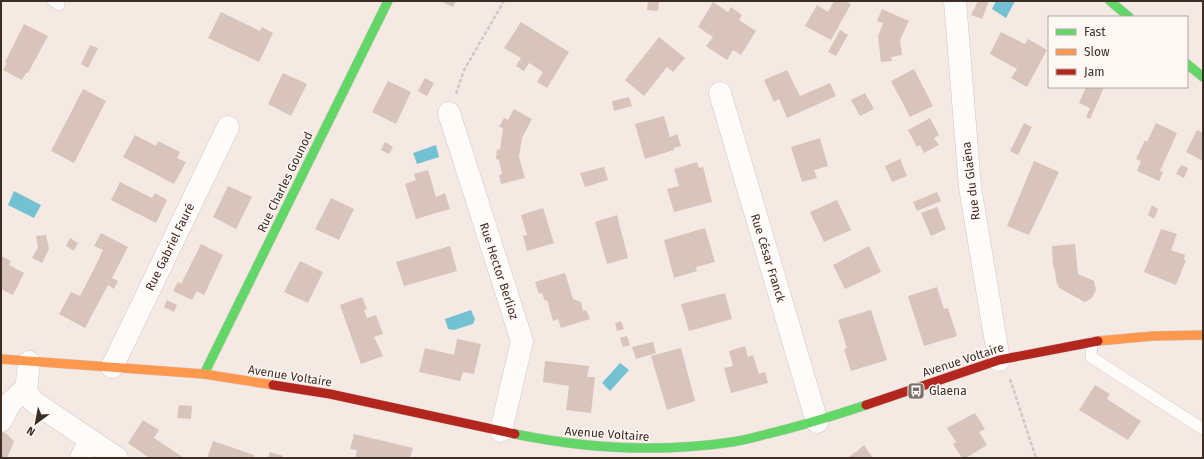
<svg xmlns="http://www.w3.org/2000/svg" width="1204" height="459" viewBox="0 0 1204 459" font-family="'Fira Sans',sans-serif">
  <style>
    .water { fill: #73c2d3 }
    .building { fill: #d8c4ba }
    .lines { fill: none; stroke-linecap: round; stroke-linejoin: round }
    .lane-casing { stroke: #d3c6c1; stroke-width: 12 }
    .street-casing { stroke: #d3c6c1; stroke-width: 23 }
    .fast-casing { stroke: #d3c6c1; stroke-width: 10 }
    .slow-casing { stroke: #d3c6c1; stroke-width: 10 }
    .jam-casing { stroke: #d3c6c1; stroke-width: 10 }
    .path { stroke: #cdc9c6; stroke-width: 2.5; stroke-dasharray: 4 2; stroke-linecap: butt }
    .lane { stroke: #fefcfb; stroke-width: 11 }
    .street { stroke: #fefcfb; stroke-width: 22 }
    .fast { stroke: #63d668; stroke-width: 9 }
    .slow { stroke: #ff974d; stroke-width: 9 }
    .jam { stroke: #b3261e; stroke-width: 9 }
    .labels { text-anchor: middle; stroke-width: 3; stroke-linejoin: round; paint-order: stroke }
    .street-label { font-size: 12px; fill: #3c2d27; stroke: #fff7f3 }
    .poi-label { font-size: 12px; fill: #3c2d27; stroke: #fff7f3; text-anchor: start }
  </style>
  <rect width="100%" height="100%" fill="#f5e9e4"/>
  <path class="water" d="M996 1H1015L1006 18 992 9Z
    M436 145 439 157 417 164 413 153Z
    M14 191 41 205 34 218 8 205Z
    M471 310 475 319 473 324 454 330 448 329 445 319Z
    M620 363 629 370 610 391 602 383Z"/>
  <path class="building" d="M440 1H456L453 7Z
    M648 1 659 2 658 11 647 10Z
    M834 1H845L851 4 831 40 805 26 817 5 828 12Z
    M978 1H989L982 19 971 15Z
    M713 2 728 12 731 7 742 15 739 20 756 31 741 55 733 50 727 60 706 46 713 37 698 27Z
    M882 9 909 21 900 40 902 55 891 57 892 61 881 62 878 36 883 23 877 21Z
    M221 12 260 31 262 27 273 33 259 62 208 38Z
    M521 22 569 52 547 88 537 82 543 72 529 63 524 71 516 66 521 58 504 48Z
    M24 24 48 36 28 73H26L22 80 3 70 7 63 5 62Z
    M840 30 848 35 836 56 828 52Z
    M1001 32 1025 44 1028 39 1047 50 1027 87 1011 78 1017 69 990 54Z
    M659 37 685 58 673 72 667 67 644 96 625 80Z
    M90 45 98 48 88 68 81 64Z
    M914 69 933 106 910 117 891 81Z
    M787 70 800 96 830 83 836 96 787 118 779 99 774 102 764 80Z
    M283 73 307 84 291 116 268 104Z
    M425 78 434 83 427 96 418 91Z
    M388 81 411 92 396 124 372 112Z
    M1086 87H1104L1090 119 1086 117 1090 108 1079 103Z
    M83 89 106 101 74 163 51 151Z
    M865 93 874 109 860 116 851 100Z
    M629 97 632 106 614 111 612 101Z
    M514 109 532 119 522 138 519 157 525 178 501 184 499 175 502 174 499 160 496 159 497 149 500 150 503 128 499 127 504 118 508 120Z
    M664 116 670 137 677 134 681 146 674 148V150L645 159 635 124Z
    M930 118 939 135 934 138 939 145 924 153 920 145 917 147 908 130Z
    M1024 123 1032 127 1018 155 1010 151Z
    M1156 123 1177 133 1160 171 1163 172 1159 181 1137 171 1141 161 1136 159 1145 140 1147 142Z
    M1197 130 1203 133V161L1186 152Z
    M135 135 156 146 158 141 180 152 177 158 186 162 174 184 123 157Z
    M820 138 828 166 814 170 817 178 802 182 791 147Z
    M385 142 393 147 389 154 381 150Z
    M900 159 907 176 892 182 885 166Z
    M1034 161 1059 172 1029 235 1007 226Z
    M697 162 699 168 703 167 712 202 674 212 667 189 679 186 674 169Z
    M1181 165 1188 168 1184 178 1176 174Z
    M604 167 608 180 585 187 580 173Z
    M428 170 436 197 445 193 450 209 416 219 405 184 416 180 414 174Z
    M120 182 152 198 155 193 167 200 156 223 111 200Z
    M228 186 252 197 236 229 213 217Z
    M937 192 941 201 917 211 913 202Z
    M331 198 354 209 339 240 315 229Z
    M837 200 851 230 824 242 810 212Z
    M1152 205 1158 209 1154 219 1148 215Z
    M937 207 946 229 931 236 921 213Z
    M543 208 554 243 527 251 523 236 527 235 521 215Z
    M617 215 628 258 607 264 595 222Z
    M705 228 715 262 696 267 697 271 674 278 664 240Z
    M1161 229 1177 234 1171 250 1185 255 1184 260H1186L1176 285 1144 272Z
    M101 233 128 247 112 278 118 281 114 289 108 285 85 328 59 314 71 292 80 296 94 269 103 250 94 246Z
    M46 235 49 249 42 263 32 258 38 247 36 236Z
    M70 238 78 243 74 251 66 246Z
    M201 244 223 255 204 295 197 291 192 300 173 291 178 282 181 284Z
    M1075 244 1078 274 1094 281 1096 290 1092 298 1085 302 1059 288 1058 284 1057 285 1054 266 1053 267 1052 246Z
    M450 246 457 271 404 286 396 262Z
    M869 246 881 272 845 289 833 265Z
    M1 256 11 261 9 265 24 273 13 295 1 289Z
    M300 261 323 272 308 303 284 292Z
    M565 273 573 299 581 302 583 311 586 310 590 319 561 328 558 319 553 321 547 300 545 301 542 293 539 294 535 282Z
    M937 287 944 309 948 308 957 336 924 346 908 296Z
    M725 293 732 319 689 331 681 304Z
    M362 297 367 309 364 310 367 318 376 315 383 334 374 337 383 356 361 364 340 305Z
    M167 300 177 305 174 312 164 307Z
    M871 310 887 360 851 371 844 349 847 348 838 320Z
    M621 321 624 329 617 331 615 323Z
    M627 336 630 345 623 347 620 338Z
    M457 339 481 344 474 374 463 372 460 381 419 372 425 348 454 355Z
    M653 342 656 353 636 359 632 347Z
    M745 346 748 357 753 355 759 374 765 372 768 383 731 393 724 368 733 366 729 351Z
    M681 348 695 401 667 410 651 356Z
    M545 361 589 366 587 377H595L591 413 566 410 569 386 543 382Z
    M1095 385 1110 394 1107 399 1141 421 1128 440 1079 410Z
    M179 405 192 406 191 419 177 418Z
    M975 413 985 429 979 432 987 445 966 458H962L953 444 956 442 947 428Z
    M143 420 159 430 154 438 184 458H149L128 443Z
    M1 429 14 441 7 458H1Z
    M354 434 413 448 410 458H355L357 450 350 449Z
    M213 441 254 455V458H207Z
    M864 445 873 458H847L856 452Z
    M270 452 283 456 282 458H268Z"/>
  <g class="lines">
    <g class="lane-casing">
      <path id="lane" d="M53 1 59 5
        M1092 342 1091 357 1203 429"/>
    </g>
    <g class="street-casing">
      <path id="street" d="M955 1 970 187 999 360
        M720 93 817 422
        M449 113 522 341 501 431
        M29 362 26 392 34 402 117 458
        M112 367 228 127
        M1 421 11 402 26 388
        M81 458 90 440"/>
    </g>
    <g class="fast-casing">
      <path id="fast" d="M1110 1 1129 17
        M1187 64 1203 77
        M204 374 388 1
        M515 434C588 449 658 453 732 442 744 440 756 437 767 434 801 426 833 416 866 405"/>
    </g>
    <g class="slow-casing">
      <path id="slow" d="M1098 341 1153 336 1203 335
        M1 359 204 374 273 385"/>
    </g>
    <g class="jam-casing">
      <path id="jam" d="M273 385 330 394 515 434
        M866 405 999 360 1098 341"/>
    </g>
    <path class="path" d="M456 94 464 70 504 1
      M1010 379 1036 458"/>
    <use href="#lane" class="lane"/>
    <use href="#street" class="street"/>
    <use href="#fast" class="fast"/>
    <use href="#slow" class="slow"/>
    <use href="#jam" class="jam"/>
  </g>
  <defs>
    <g id="bus-square" transform="scale(0.9)"><rect x="-9" y="-9" width="18" height="18" rx="4" fill="#7d6f69" stroke="#fff7f3"/><path d="M-5-6H5V4H4V6H2V4H-2V6H-4V4H-5ZM-3.5-4V0h7V-4ZM-3.5 1.2v1.5H-2V1.2ZM2 1.2v1.5H3.5V1.2Z" fill="#fff"/></g>
  </defs>
  <g fill-rule="evenodd">
    <use href="#bus-square" x="916" y="391"/>
  </g>
  <g class="labels">
    <g class="street-label">
      <text transform="translate(971 181) rotate(-97)" y="4">Rue du Glaëna</text>
      <text transform="translate(285 182) rotate(-64)" y="4">Rue Charles Gounod</text>
      <text transform="translate(170 247) rotate(-64)" y="4">Rue Gabriel Fauré</text>
      <text transform="translate(768 258) rotate(73)" y="4">Rue César Franck</text>
      <text transform="translate(499 271) rotate(72)" y="4">Rue Hector Berlioz</text>
      <text transform="translate(963 360) rotate(-18)" y="4">Avenue Voltaire</text>
      <text transform="translate(290 376) rotate(9)" y="4">Avenue Voltaire</text>
      <text transform="translate(607 434) rotate(4)" y="4">Avenue Voltaire</text>
    </g>
    <g class="poi-label">
      <text x="929" y="395">Glaena</text>
    </g>
  </g>
  <rect width="1204" height="459" fill="none" stroke="#3c2d27" stroke-width="4"/>
  <rect x="1048" y="16" width="140" height="72" fill="#fff7f3" stroke="#b1a6a1"/>
  <rect x="1056" y="29" width="20" height="6" fill="#63d668" stroke="#b1a6a1"/>
  <text x="1084" y="36" font-size="12" fill="#3c2d27">Fast</text>
  <rect x="1056" y="49" width="20" height="6" fill="#ff974d" stroke="#b1a6a1"/>
  <text x="1084" y="56" font-size="12" fill="#3c2d27">Slow</text>
  <rect x="1056" y="69" width="20" height="6" fill="#b3261e" stroke="#b1a6a1"/>
  <text x="1084" y="76" font-size="12" fill="#3c2d27">Jam</text>
  <g transform="translate(36 423) rotate(212)" stroke="#fff7f3" stroke-width="3" paint-order="stroke">
  <path d="M0-3L7 15L0 10L-7 15Z" fill="#3c2d27"/>
  <text y="-6" font-size="11" font-weight="bold" text-anchor="middle" fill="#3c2d27">N</text>
  </g>
</svg>
